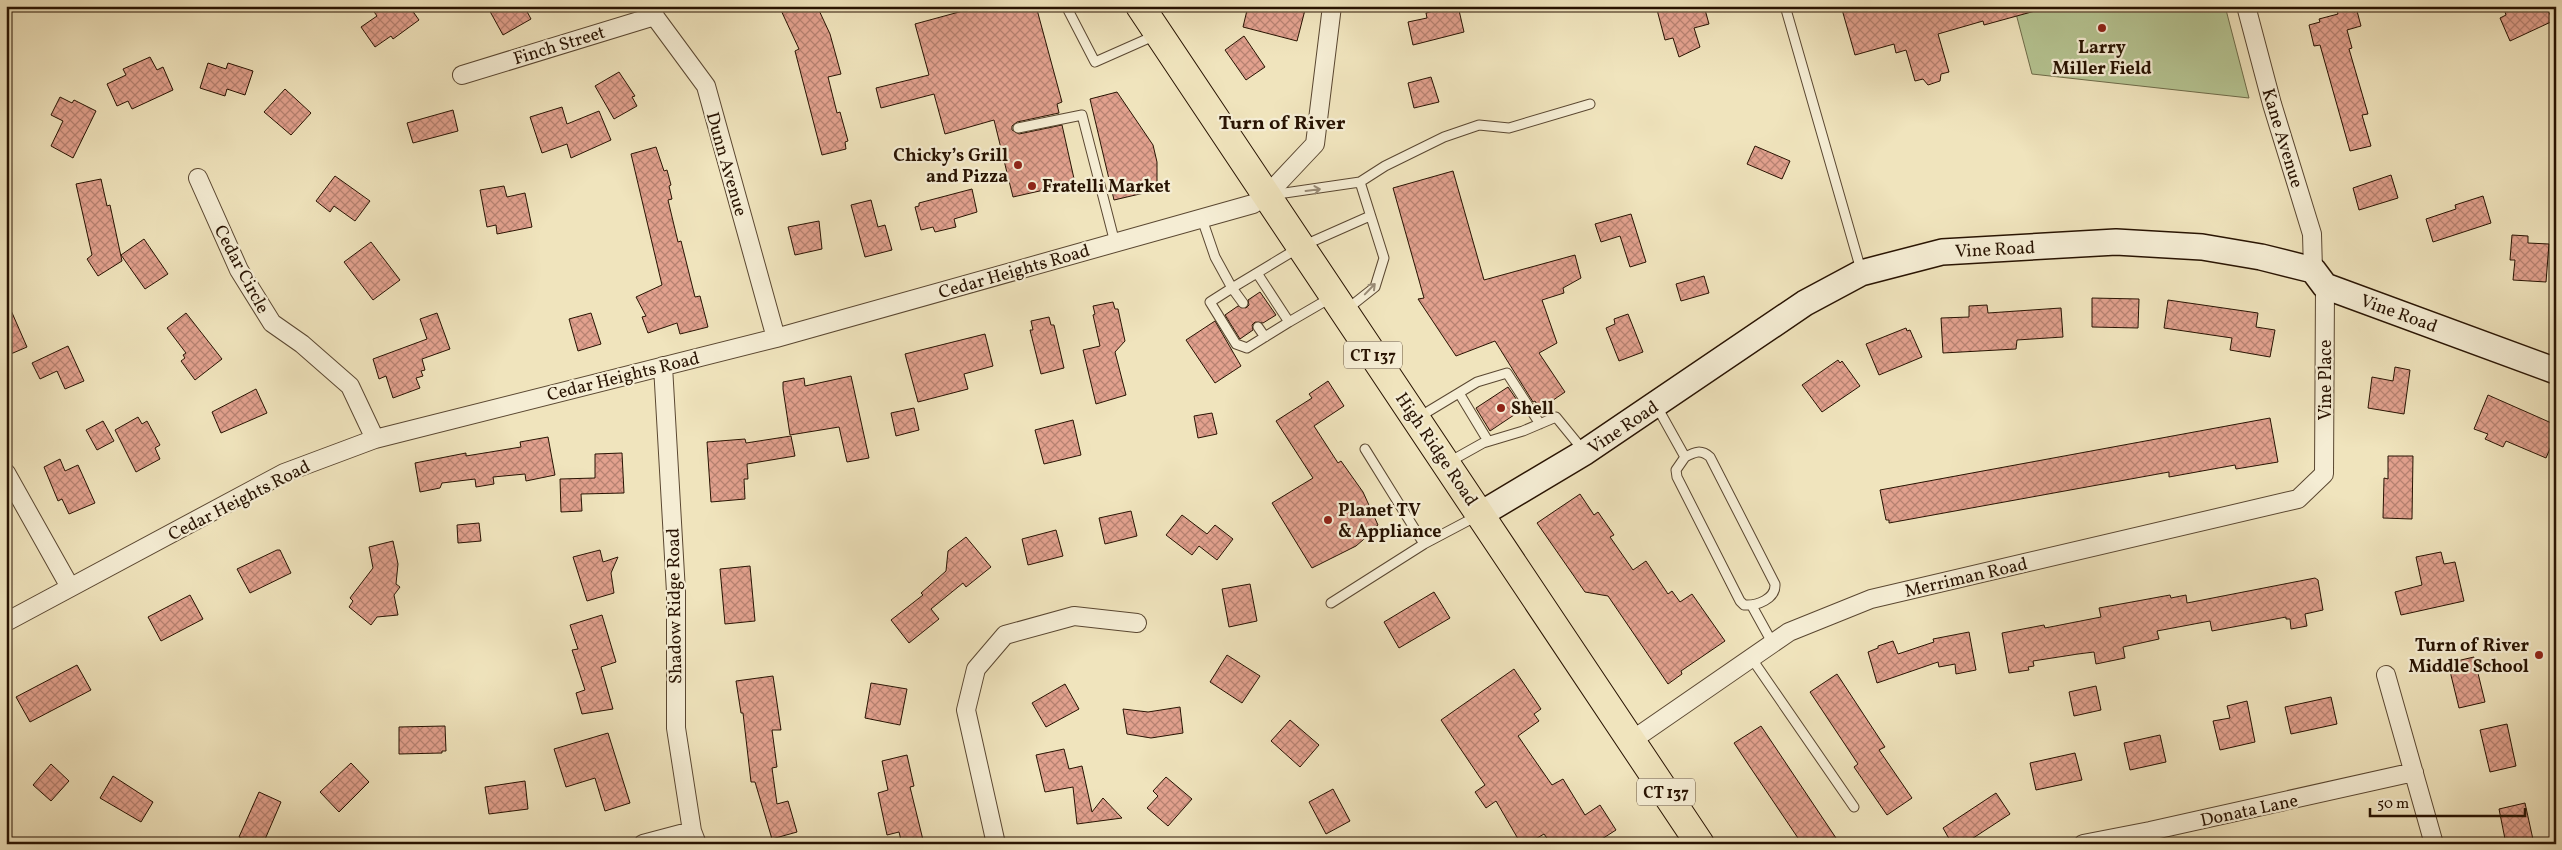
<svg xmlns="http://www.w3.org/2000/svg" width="2562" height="850" viewBox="0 0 2562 850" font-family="Vollkorn,serif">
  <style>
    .green { fill: #b6c593; stroke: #6f6c4a }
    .building { fill: url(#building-cross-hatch); stroke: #281302 }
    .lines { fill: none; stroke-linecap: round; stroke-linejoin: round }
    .lane-casing { stroke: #5a4731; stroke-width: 11 }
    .street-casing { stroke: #5a4731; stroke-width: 20 }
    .secondary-casing { stroke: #281302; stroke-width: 28 }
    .primary-casing { stroke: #281302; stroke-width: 30 }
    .lane { stroke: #f5edd4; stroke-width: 9 }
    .street { stroke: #f5edd4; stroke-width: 18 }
    .secondary { stroke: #f5edd4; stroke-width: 25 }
    .primary { stroke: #f0e4bd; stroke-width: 28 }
    .oneway { stroke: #998b76 }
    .poi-dot { fill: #8f2418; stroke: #f5edd4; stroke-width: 2 }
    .labels { text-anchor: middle; stroke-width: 4.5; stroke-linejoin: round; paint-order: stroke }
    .shield { fill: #f5edd4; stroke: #665441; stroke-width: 1 }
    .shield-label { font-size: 16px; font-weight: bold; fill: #281302 }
    .street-label { font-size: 18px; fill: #281302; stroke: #f5edd4 }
    .poi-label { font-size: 18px; font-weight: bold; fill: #281302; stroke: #f5edd4; text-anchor: start }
    .quarter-label { font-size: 20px; font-weight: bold; fill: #281302; stroke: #f5edd4 }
  </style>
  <defs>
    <pattern id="building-cross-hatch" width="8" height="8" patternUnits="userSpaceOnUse" patternTransform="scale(1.25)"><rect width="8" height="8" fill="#e2a18e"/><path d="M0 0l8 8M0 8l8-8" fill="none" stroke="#b78272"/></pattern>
  </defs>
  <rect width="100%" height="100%" fill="#f0e4bd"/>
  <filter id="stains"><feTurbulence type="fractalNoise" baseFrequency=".004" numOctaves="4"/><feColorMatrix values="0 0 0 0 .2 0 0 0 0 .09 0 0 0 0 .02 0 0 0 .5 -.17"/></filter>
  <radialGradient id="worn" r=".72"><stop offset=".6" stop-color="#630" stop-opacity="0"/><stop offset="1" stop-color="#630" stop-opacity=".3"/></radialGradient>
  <path class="green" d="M2014 6H2225L2249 98 2032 74Z"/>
  <path class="building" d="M370 6H409L419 20 393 39 391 36 375 47 361 27 377 16Z
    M487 6H524L531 19 503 35Z
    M779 6H817L830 34 841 74 828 77 837 113 840 112 848 141 845 142 846 149 822 155 795 51 799 49Z
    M981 6H1036L1062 102 1057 104 1059 113 1017 122 1012 126V130L1019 134 1062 125 1075 183 1013 197 994 120 945 134 934 94 881 108 876 88 929 75 915 24Z
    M1248 6H1306L1297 41 1243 27Z
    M1452 6H1458L1464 32 1413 45 1408 22 1427 18 1426 13Z
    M1656 6H1704L1709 24 1694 28 1700 47 1679 57 1673 38 1665 40Z
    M1841 6H2034L2035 11 1984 25 1983 21 1938 34 1949 72 1941 74 1940 81 1928 85 1923 79 1915 81 1906 50 1896 53 1894 44 1855 55Z
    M2335 6H2353L2354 12 2357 11 2361 26 2347 30 2352 48 2349 49 2368 114 2362 115 2371 146 2350 151 2320 45 2314 46 2309 25 2320 22 2319 19 2338 14Z
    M2517 6H2546L2553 21 2510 41 2500 18 2506 15 2505 12Z
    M1244 36 1265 67 1246 80 1225 50Z
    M150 57 157 70 163 67 173 90 132 109 128 101 117 106 107 84 126 75 123 69Z
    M208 63 226 69 228 63 253 71 245 95 227 89 225 96 200 88Z
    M619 72 635 96 632 97 637 106 614 119 595 86Z
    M1431 77 1439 102 1414 108 1408 83Z
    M285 89 311 113 291 135 264 112Z
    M1117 92 1153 145 1157 162V190L1114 200 1090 99Z
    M60 97 72 103 74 100 96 111 73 158 51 146 63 121 51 115Z
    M562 107 567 124 599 111 611 140 571 158 567 144 542 153 530 117Z
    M453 110 458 131 413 143 407 123Z
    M1755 146 1790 161 1782 179 1747 164Z
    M656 147 664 171 667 170 671 185 669 186 672 199 668 200 678 242 681 241 695 297 700 296 708 327 680 334 677 323 648 333 642 317 646 316 636 297 662 285 631 154Z
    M1453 171 1484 280 1575 255 1581 278 1563 288 1564 293 1542 300 1557 343 1539 353 1565 392 1540 409 1535 401 1533 402 1495 341 1456 356 1418 299 1424 298 1393 188Z
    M2391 175 2398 198 2359 210 2353 188Z
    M335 176 370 201 355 221 334 206 330 212 316 201Z
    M101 179 107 206 110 205 122 261 98 276 87 259 92 255 76 184Z
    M504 186 507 197 525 193 532 227 497 234 496 225 487 227 480 190Z
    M972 189 977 212 954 219 956 227 935 232 933 227 921 230 915 207 919 206V203Z
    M2483 196 2491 223 2433 242 2426 219 2456 209 2455 205Z
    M871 200 878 227 885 225 892 250 865 257 851 205Z
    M1631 214 1646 262 1630 267 1620 236 1601 242 1595 224Z
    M819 221 822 249 795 255 788 227Z
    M2512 235 2528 236V243L2549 244 2546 282 2513 280 2515 260H2510Z
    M144 239 168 274 145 289 121 255Z
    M371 242 400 280 373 300 344 262Z
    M1704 276 1709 293 1681 301 1676 284Z
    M1260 292 1276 315 1263 323 1255 322 1252 325 1253 330 1240 339 1225 315 1238 306 1246 308 1249 305 1248 300Z
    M2092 298 2139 299 2138 328 2092 327Z
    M6 299 27 347 6 356Z
    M2168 300 2258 313 2256 327 2275 330 2270 357 2230 350 2232 338 2164 328Z
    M1113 302 1115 309H1118L1125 341 1115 352 1126 395 1096 404 1083 350 1100 346 1093 315 1095 314 1093 306Z
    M1987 305 1988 313 2061 308 2063 337 2017 340 2016 349 1943 353 1941 318 1969 317V306Z
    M186 313 222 359 195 380 181 361 185 358 183 355 186 353 167 328Z
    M437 313 450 349 422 359 425 370 421 371 423 376 416 378 420 388 393 398 386 376 379 379 373 359 427 339 420 319Z
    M591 313 601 344 578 351 569 319Z
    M1628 314 1643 352 1619 361 1606 328 1615 324 1614 319Z
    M1049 317 1051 325H1054L1064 368 1041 374 1030 330H1033L1031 321Z
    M1215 321 1241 366 1215 383 1186 340Z
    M1906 328 1907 331 1910 330 1922 357 1879 375 1866 344Z
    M985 334 993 366 964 374 968 389 918 402 905 354Z
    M68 346 84 381 65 389 57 371 40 379 32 363Z
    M1838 360 1840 363 1842 361 1860 386 1822 412 1802 385Z
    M2395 367 2410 370 2404 414 2368 408 2372 377 2393 381Z
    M851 376 869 458 847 462 839 427 790 435 783 389V382L804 378 805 386Z
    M1328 381 1344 406 1314 426 1338 463 1341 461 1363 492 1378 525 1370 531 1371 533 1356 546 1312 568 1272 503 1313 478 1276 421 1312 398 1309 394Z
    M1508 387 1523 409 1490 431 1476 408Z
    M256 389 267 413 221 433 212 412Z
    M2488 395 2556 425V435L2546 458 2506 441 2503 447 2485 439 2488 434 2474 429Z
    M914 408 919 430 896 436 891 413Z
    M1212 413 1217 434 1198 438 1194 416Z
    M138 417 142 424 147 421 160 445 155 448 160 459 136 472 115 430Z
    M2270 418 2278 462 2236 469 2235 465 2169 477V472L1889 523V520H1886L1880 490Z
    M1073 420 1081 455 1044 464 1035 430Z
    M103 421 114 441 97 450 86 430Z
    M791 436 795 456 747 464 748 479H744L745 499 711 502 707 442 745 439 746 443Z
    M548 437 555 475 526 481 525 474 493 477 494 484 476 487 475 479 442 483 440 488 420 492 415 463 466 453V456L521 447 520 442Z
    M622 453 624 493 581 494 582 511 561 512 560 479 595 478V454Z
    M2388 456H2413L2412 519 2383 518 2384 478 2388 479Z
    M60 459 65 471 78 465 95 503 69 514 62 499 58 501 44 467Z
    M1580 494 1594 515 1598 512 1614 535 1610 537 1633 570 1646 561 1668 594 1672 591 1680 602 1692 594 1725 641 1681 671 1682 674 1668 684 1608 596 1585 592 1537 523Z
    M1131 511 1137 536 1105 544 1099 518Z
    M1182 515 1207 534 1215 525 1233 539 1217 560 1199 546 1192 555 1166 535Z
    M479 523 481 541 458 543 457 525Z
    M1056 530 1063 556 1028 565 1022 539Z
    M966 537 991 567 966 587 963 583 931 609 939 619 909 643 891 620 923 595 921 593 946 571 948 551Z
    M393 541 398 564 396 584 400 587 394 595 398 615 377 617 371 625 349 607 353 601 350 598 373 568 369 547Z
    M277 550H280L291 573 250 593 237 569Z
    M600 550 603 562 618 557 611 573 614 593 587 601 573 557Z
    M2441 552 2444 564 2455 562 2464 601 2401 615 2395 592 2422 585 2416 557Z
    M750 566 755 621 725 624 720 569Z
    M2315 578 2318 580 2323 610 2305 614 2307 626 2291 629 2290 619H2286V617L2212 631 2210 621 2157 631 2159 639 2123 647 2125 658 2096 664 2094 652 2078 654 2033 661 2034 666 2028 667 2029 670 2009 673 2002 633 2044 625 2045 628 2101 617 2099 608 2170 595 2171 598 2186 595 2187 603Z
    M1250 584 1257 621 1229 627 1222 589Z
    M1434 592 1450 618 1399 648 1384 622Z
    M190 595 203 619 161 641 148 617Z
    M602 615 616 662 601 667 613 709 582 714 576 693 585 690 572 650 578 649 570 625Z
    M1969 632 1976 670 1956 674 1955 664 1939 667 1938 662 1877 683 1868 652 1878 648V646L1893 641 1898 654 1934 642 1933 639Z
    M1227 655 1260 676 1242 703 1210 682Z
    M2474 657 2485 702 2459 708 2448 663Z
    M77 665 91 690 30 722 16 697Z
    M1514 669 1541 709 1534 714 1539 721 1518 736 1552 785 1563 779 1585 815 1600 805 1616 830 1594 844H1551L1544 834 1527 844H1521L1496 801 1486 808 1475 792 1485 785 1441 720Z
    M1837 674 1885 747 1879 750 1912 798 1887 815 1854 767 1858 764 1810 692Z
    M773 676 781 730H772L777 767 772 768 777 804 788 801 797 832 772 839 755 782H751L743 713H741L736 681Z
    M871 683 907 689 900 725 865 718Z
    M1065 684 1079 709 1046 727 1032 703Z
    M2096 686 2101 710 2074 716 2069 692Z
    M2331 697 2337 724 2291 734 2285 707Z
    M2247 701 2255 742 2220 750 2213 721 2230 718 2227 706Z
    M1180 707 1183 733 1151 738 1127 734 1123 709 1148 712Z
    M1290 720 1319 745 1300 767 1271 741Z
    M2507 724 2516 766 2490 772 2480 730Z
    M445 726 446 751H442V753L399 754V727Z
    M1761 726 1840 844H1802L1750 767 1734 743Z
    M608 733 630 803 605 811 595 778 566 787 554 749Z
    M2160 735 2166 762 2130 770 2124 743Z
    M1064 749 1069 769 1082 766 1092 812 1103 798 1122 818 1077 824 1073 787 1045 792 1036 755Z
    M2075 753 2082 780 2036 790 2030 763Z
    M907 755 914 786 910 787 924 844H902L899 832 887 835 878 793 888 790 882 761Z
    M351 763 369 782 339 812 320 792Z
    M51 764 69 781 51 801 33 785Z
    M113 776 153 802 141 822 100 798Z
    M1166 777 1192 799 1168 826 1147 808 1158 796 1153 791Z
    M525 781 528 809 489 814 485 787Z
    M1333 789 1350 821 1326 834 1309 802Z
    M259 792 281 802 263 844H253L239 837Z
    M1996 793 2010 814 1964 844H1952L1943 828Z
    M2525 803 2534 844H2506L2499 809Z"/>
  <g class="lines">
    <g class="lane-casing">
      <path id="lane" d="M1066 6 1095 62 1156 35
        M1785 6 1861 270
        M1018 128 1082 115 1115 243
        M1271 195 1360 182 1385 166 1444 137 1479 125 1509 128 1590 104
        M1202 219 1215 257 1232 288 1300 247 1370 216
        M1257 273 1289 322 1332 297
        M1243 303 1232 288 1210 302 1236 344 1247 348 1289 322
        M1346 310 1375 287 1384 258 1360 182
        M1258 327 1265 337
        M1459 393 1488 441
        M1656 405 1685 457 1676 470 1677 477 1740 601 1744 605C1757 606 1776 599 1775 584L1710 457C1701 449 1695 452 1685 457
        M1419 417 1477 382 1507 373 1540 424
        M1365 449 1424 544
        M1449 462 1483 443 1523 431 1556 417 1583 450
        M1331 603 1424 544 1477 516
        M1752 606 1773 644
        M1752 659 1854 807"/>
    </g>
    <g class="street-casing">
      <path id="street" d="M647 6 706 86 776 338
        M2246 6 2272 104 2312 234 2313 270
        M462 75 655 16
        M198 178 239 270 272 323 302 344 350 386 375 439
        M663 366 676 592V728L692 831 697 844
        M6 473 70 587
        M6 622 284 473 375 439 776 338 1253 204 1266 196 1315 144 1332 6
        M2386 675 2434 844
        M1631 741 1789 632 1871 599 2298 499 2324 474 2325 286
        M643 844 692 831
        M996 844 966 710 976 669 1005 635 1074 616 1137 623
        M2083 844 2150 831 2414 772"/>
    </g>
    <g class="secondary-casing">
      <path id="secondary" d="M1481 514 1585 452 1805 303 1861 273 1942 252 2116 242 2202 247 2261 257 2313 270 2325 286 2556 371"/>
    </g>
    <g class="primary-casing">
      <path id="primary" d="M1140 6 1700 844"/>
    </g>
    <use href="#lane" class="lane"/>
    <use href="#street" class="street"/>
    <use href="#secondary" class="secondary"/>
    <use href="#primary" class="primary"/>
  </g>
  <defs><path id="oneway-shaft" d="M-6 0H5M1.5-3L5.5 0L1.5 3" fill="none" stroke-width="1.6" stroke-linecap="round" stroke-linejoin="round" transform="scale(1.25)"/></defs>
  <g class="oneway">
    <use href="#oneway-shaft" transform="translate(1313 190) rotate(-7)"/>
    <use href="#oneway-shaft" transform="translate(1370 289) rotate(-46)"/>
  </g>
  <g class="poi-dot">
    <circle cx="2102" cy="28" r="5"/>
    <circle cx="1018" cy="165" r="5"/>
    <circle cx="1032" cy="186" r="5"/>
    <circle cx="1501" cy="408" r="5"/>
    <circle cx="1328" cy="520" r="5"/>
    <circle cx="2539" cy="655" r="5"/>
  </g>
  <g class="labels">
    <g class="shield">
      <rect x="1344" y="341.5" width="58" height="27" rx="4"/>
      <rect x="1637" y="778.5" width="58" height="27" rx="4"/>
    </g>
    <g class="shield-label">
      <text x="1373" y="361">CT 137</text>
      <text x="1666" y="798">CT 137</text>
    </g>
    <g class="street-label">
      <text transform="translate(559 45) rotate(-17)" y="6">Finch Street</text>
      <text transform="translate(2283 138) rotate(73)" y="6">Kane Avenue</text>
      <text transform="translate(727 164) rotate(74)" y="6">Dunn Avenue</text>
      <text transform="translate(1995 249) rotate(-3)" y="6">Vine Road</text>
      <text transform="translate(242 269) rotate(62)" y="6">Cedar Circle</text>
      <text transform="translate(1014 271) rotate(-16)" y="6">Cedar Heights Road</text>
      <text transform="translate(2399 313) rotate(20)" y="6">Vine Road</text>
      <text transform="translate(623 376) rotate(-14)" y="6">Cedar Heights Road</text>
      <text transform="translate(2325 380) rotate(-90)" y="6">Vine Place</text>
      <text transform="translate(1623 427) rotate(-34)" y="6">Vine Road</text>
      <text transform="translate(1437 449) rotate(56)" y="6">High Ridge Road</text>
      <text transform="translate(239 500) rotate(-27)" y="6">Cedar Heights Road</text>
      <text transform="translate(1966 577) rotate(-13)" y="6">Merriman Road</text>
      <text transform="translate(674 606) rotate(-91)" y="6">Shadow Ridge Road</text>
      <text transform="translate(2249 810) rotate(-12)" y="6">Donata Lane</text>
    </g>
    <g class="poi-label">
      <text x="2102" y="53" text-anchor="middle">Larry<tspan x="2102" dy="21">Miller Field</tspan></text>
      <text x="1008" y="161" text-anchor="end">Chicky’s Grill<tspan x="1008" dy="21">and Pizza</tspan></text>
      <text x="1042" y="192">Fratelli Market</text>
      <text x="1511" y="414">Shell</text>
      <text x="1338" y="516">Planet TV<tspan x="1338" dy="21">&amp; Appliance</tspan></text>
      <text x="2529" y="651" text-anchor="end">Turn of River<tspan x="2529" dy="21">Middle School</tspan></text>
    </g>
    <g class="quarter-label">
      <text x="1282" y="129">Turn of River</text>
    </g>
  </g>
  <rect width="2562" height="850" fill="none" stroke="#f0e4bd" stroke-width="25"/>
  <rect x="8" y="8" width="2547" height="835" fill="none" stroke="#281302" stroke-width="2.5"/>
  <rect x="12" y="12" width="2537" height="825" fill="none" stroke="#281302"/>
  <path d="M2370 808v8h155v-8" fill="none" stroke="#281302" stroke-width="2.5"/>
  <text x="2377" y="808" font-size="15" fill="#281302" stroke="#f5edd4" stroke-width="4" paint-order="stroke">50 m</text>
  <rect width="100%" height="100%" filter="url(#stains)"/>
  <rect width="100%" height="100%" fill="url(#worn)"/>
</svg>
